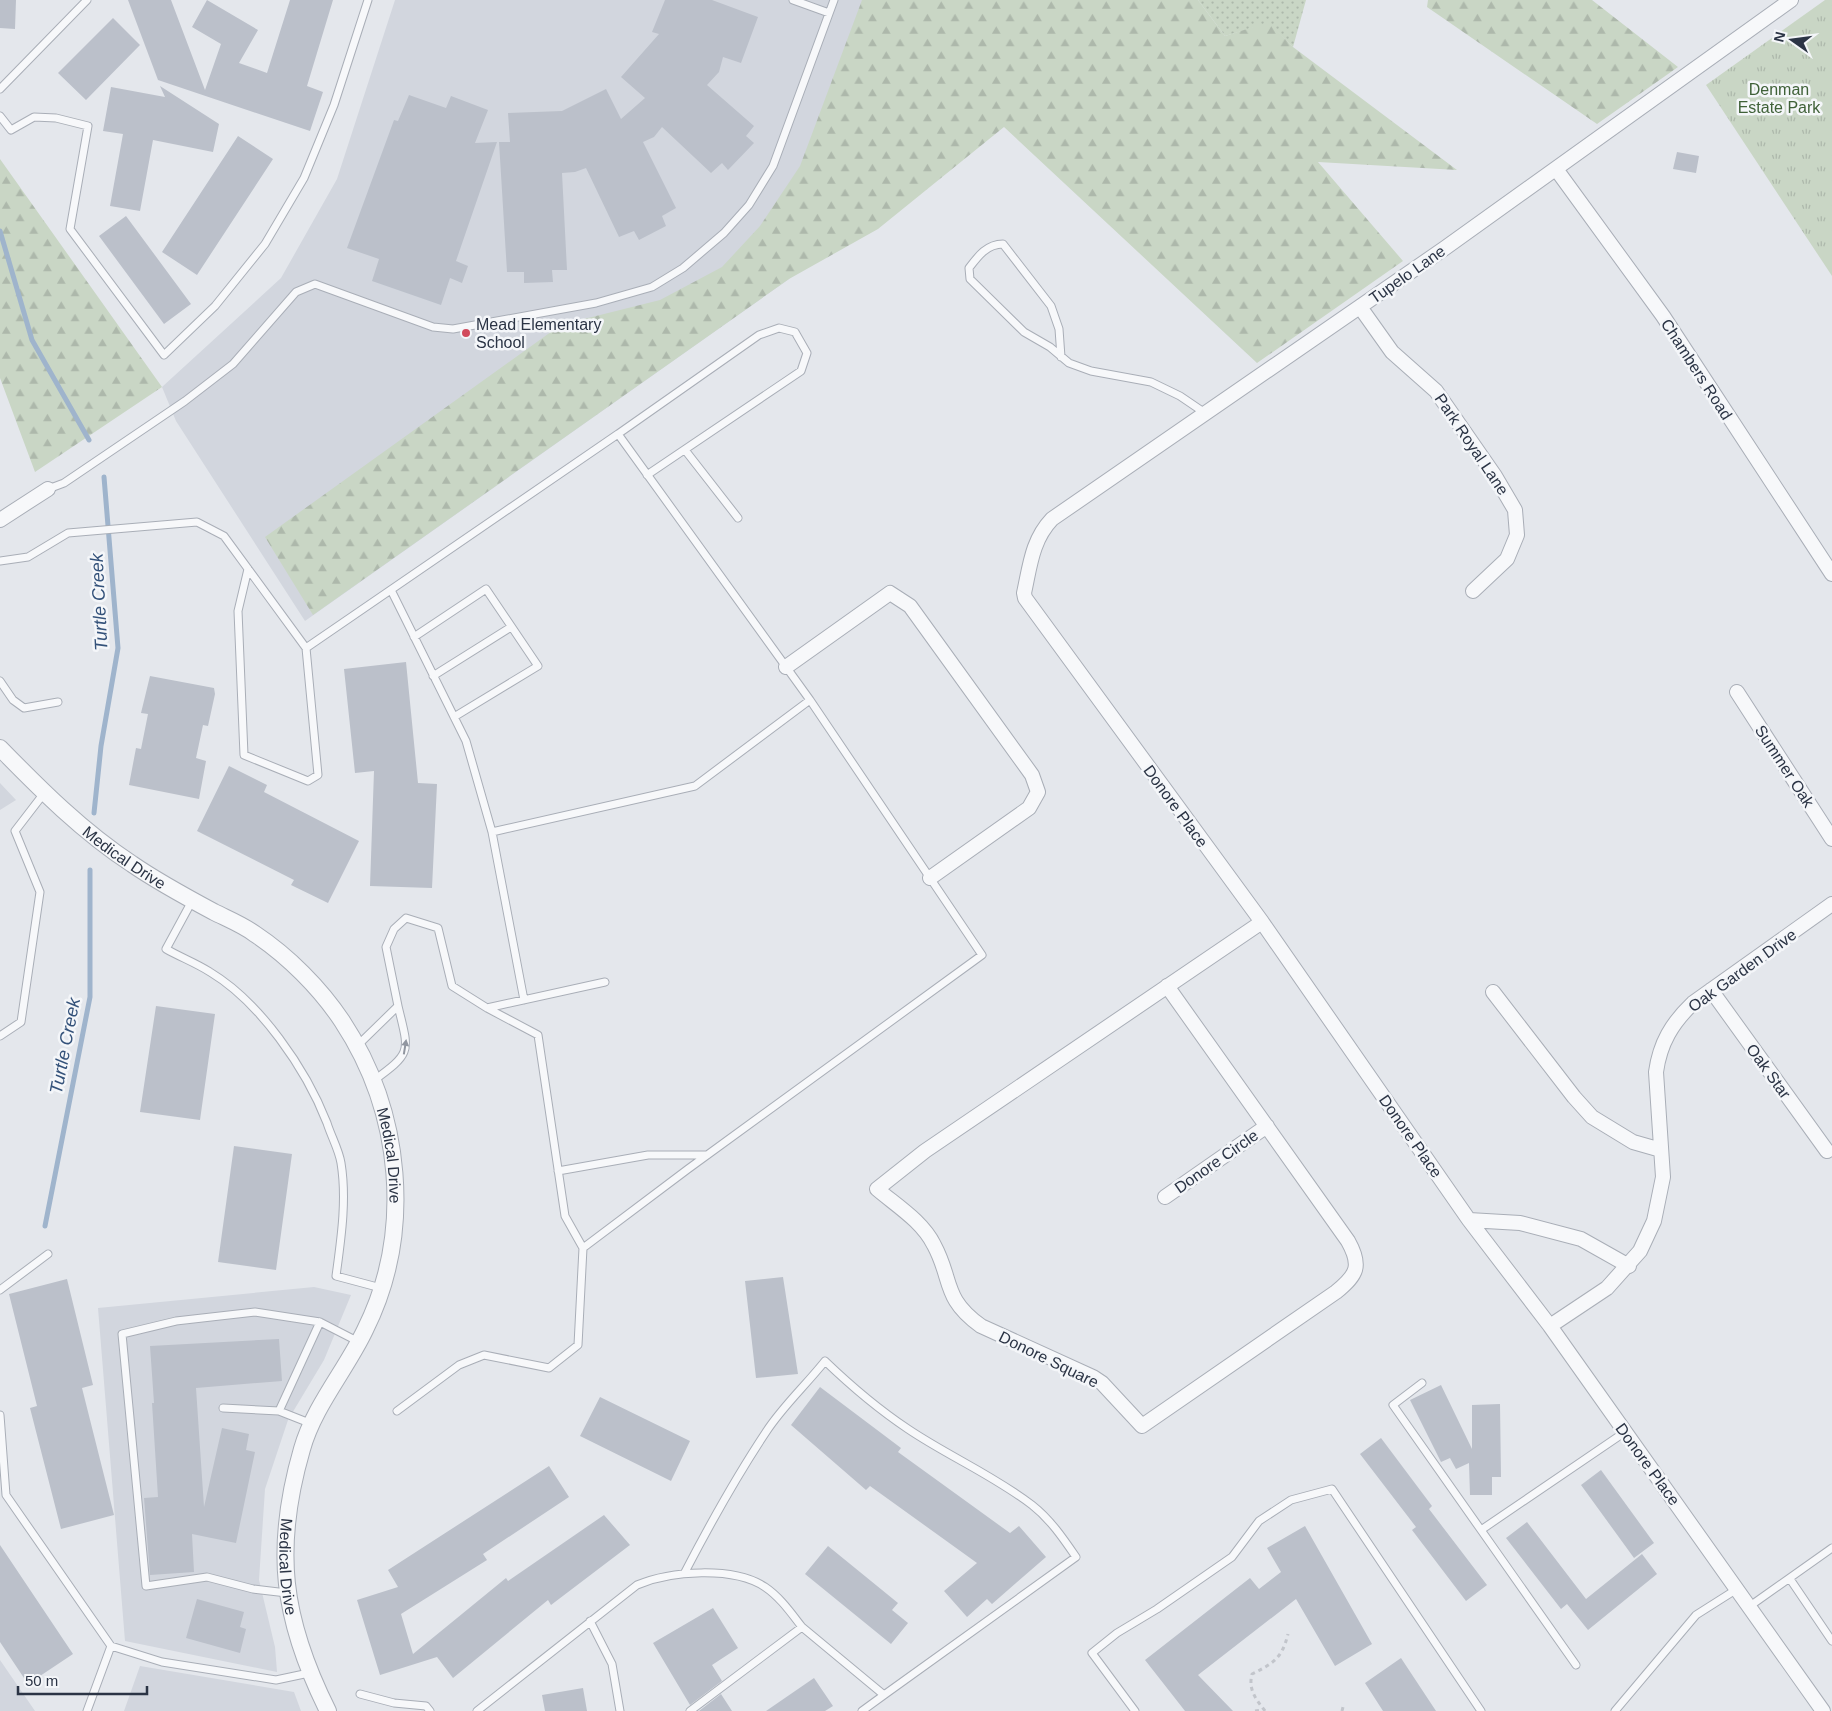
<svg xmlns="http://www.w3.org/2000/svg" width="1832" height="1711" viewBox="0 0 1832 1711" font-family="Helvetica,sans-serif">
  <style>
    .built { fill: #d2d6de }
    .grass { fill: url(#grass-dots) }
    .forest { fill: url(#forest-firs) }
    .park { fill: url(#park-tufts) }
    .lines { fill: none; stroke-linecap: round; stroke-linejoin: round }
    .stream { stroke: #9fb4cc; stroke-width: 5 }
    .building { fill: #bbc0ca }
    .service-casing { stroke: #a9aeb7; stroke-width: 9 }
    .minor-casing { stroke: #a9aeb7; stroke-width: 16 }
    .tertiary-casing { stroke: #a9aeb7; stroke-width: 18 }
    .path { stroke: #c2c5cb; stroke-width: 3; stroke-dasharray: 4 4; stroke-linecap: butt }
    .service { stroke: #f7f8fa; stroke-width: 7 }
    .minor { stroke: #f7f8fa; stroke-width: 14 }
    .tertiary { stroke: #f7f8fa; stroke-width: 16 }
    .oneway { fill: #9196a0 }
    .poi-dot { fill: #d1495b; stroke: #f4f6f9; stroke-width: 2 }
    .labels { text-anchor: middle; stroke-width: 5; stroke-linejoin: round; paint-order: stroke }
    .park-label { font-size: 16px; fill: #3f6138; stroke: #f4f6f9 }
    .street-label { font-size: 16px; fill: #2b3445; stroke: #f4f6f9 }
    .poi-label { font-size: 16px; fill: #2b3445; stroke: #f4f6f9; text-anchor: start }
    .water-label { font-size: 18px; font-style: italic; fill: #34527a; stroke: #f4f6f9 }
  </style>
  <defs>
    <pattern id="grass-dots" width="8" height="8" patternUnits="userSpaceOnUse" patternTransform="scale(1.25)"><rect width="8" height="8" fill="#c9d6c5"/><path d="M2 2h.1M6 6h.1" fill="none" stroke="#adb8ab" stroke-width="1.8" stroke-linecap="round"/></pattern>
    <pattern id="forest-firs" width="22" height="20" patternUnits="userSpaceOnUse" patternTransform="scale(1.25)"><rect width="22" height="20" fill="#c9d6c5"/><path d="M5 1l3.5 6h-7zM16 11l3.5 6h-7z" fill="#adb8ab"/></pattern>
    <pattern id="park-tufts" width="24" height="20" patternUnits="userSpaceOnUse" patternTransform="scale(1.25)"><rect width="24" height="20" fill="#c9d6c5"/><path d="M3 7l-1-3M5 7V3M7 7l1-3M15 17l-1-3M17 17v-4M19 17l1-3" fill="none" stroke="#adb8ab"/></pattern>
  </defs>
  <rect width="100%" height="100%" fill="#e4e7ec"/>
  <path class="built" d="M395 0H889L789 279 305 621 176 421 162 387 281 278 337 179Z
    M0 783 16 800 0 810Z
    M314 1287 351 1295 324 1360 288 1420 265 1489 259 1580 275 1647 277 1672 125 1641 98 1308Z
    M0 1660 35 1711H0Z
    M140 1666 294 1692 301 1711H124Z"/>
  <path class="grass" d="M1198 0H1306L1293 47 1269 23 1225 36Z"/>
  <path class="forest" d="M862 0H1198L1225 36 1269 22 1293 47 1457 170 1318 162 1403 261 1257 363 1004 127 878 229 789 279 313 615 265 537 555 329 576 321 660 300 722 267 760 226 800 166Z
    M1428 0H1592L1678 67 1597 124 1427 7Z
    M0 159 162 387 35 472 0 378Z"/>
  <path class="park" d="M1825 0H1832V276L1706 85Z"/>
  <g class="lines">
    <path class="stream" d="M0 231 32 340 89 440
      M94 813 101 746 118 648 104 477
      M45 1226 90 997V870"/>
  </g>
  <path class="building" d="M0 0H16L15 29 0 28Z
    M128 0H171L205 90 221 44 192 27 207 0 258 30 239 63 267 73 290 0H333L307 86 323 92 310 131 158 80Z
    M665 0H712L758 17 741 63 723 57 719 72 707 85 754 126 746 136 754 143 728 170 722 163 711 173 662 127 654 137 643 142 676 208 662 216 666 226 639 240 634 231 619 237 586 168 575 172 562 173 567 270H552L553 282 524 283V272H507L499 142H510L508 113 562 111 606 89 621 119 645 98 621 77 659 34 652 32Z
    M113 18 140 45 86 100 58 73Z
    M160 86 219 124 213 152 153 140 140 211 110 206 123 134 103 131 111 87 165 97Z
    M409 95 446 108 451 96 488 110 475 143 497 142 456 261 468 266 462 283 450 278 441 305 372 281 379 259 347 248 394 120 398 121Z
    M238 136 273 159 197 275 162 252Z
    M1677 152 1699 156 1696 173 1673 169Z
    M126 216 191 304 164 324 99 236Z
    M406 662 418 783 437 784 432 888 370 886 374 771 355 773 344 669Z
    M150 676 214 688 215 694 208 726 203 725 196 758 206 761 199 799 129 785 136 748 141 749 148 714 141 713Z
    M229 766 267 785 264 792 359 841 328 903 291 885 294 880 197 831Z
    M156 1006 215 1014 200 1120 140 1112Z
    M234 1146 292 1154 276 1270 218 1262Z
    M783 1277 798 1374 756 1378 745 1281Z
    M67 1279 93 1385 82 1388 114 1515 61 1529 30 1408 37 1406 9 1294Z
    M279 1339 282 1381 196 1388 204 1507 222 1428 249 1434 246 1450 255 1452 236 1543 192 1534 194 1572 150 1575 144 1498 158 1497 152 1403H154L150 1346Z
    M1441 1385 1472 1449V1405L1500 1404 1501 1477H1492V1495H1470L1469 1463 1456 1469 1450 1458 1441 1462 1410 1400Z
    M820 1387 901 1448 898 1452 1010 1533 1019 1526 1046 1557 992 1604 987 1599 967 1617 944 1591 977 1563 870 1486 866 1490 791 1425Z
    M600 1397 690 1441 671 1481 580 1436Z
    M1381 1438 1432 1506 1429 1509 1487 1585 1466 1601 1412 1530 1416 1527 1360 1454Z
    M549 1466 569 1497 483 1554 487 1560 401 1614 413 1654 506 1578 508 1581 604 1515 630 1545 551 1605 548 1600 453 1678 437 1657 380 1675 357 1600 398 1587 388 1570Z
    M1601 1470 1654 1543 1634 1558 1581 1485Z
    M1527 1522 1586 1599 1642 1554 1657 1574 1588 1630 1567 1604 1561 1609 1506 1538Z
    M1305 1526 1372 1644 1335 1666 1296 1599 1198 1675 1233 1711H1185L1145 1660 1250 1578 1259 1589 1281 1572 1267 1548Z
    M0 1545 73 1654 28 1684 0 1642Z
    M828 1546 898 1603 892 1610 908 1623 891 1644 805 1574Z
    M197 1599 244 1612 240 1627 246 1629 240 1653 186 1638Z
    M713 1608 738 1648 712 1665 722 1681 690 1705 653 1643Z
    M1401 1658 1436 1711H1383L1365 1683Z
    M814 1678 833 1706 825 1711H766Z
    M583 1688 587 1711H545L542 1695Z
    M721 1694 732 1711H699Z"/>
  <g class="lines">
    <g class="service-casing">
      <path id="service" d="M793 0 829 13
        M0 89 87 0
        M0 116 11 130 34 117 56 118 88 126 70 229 164 355 215 306 265 244 304 178 334 105 368 0
        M1061 357 1059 329 1051 306 1003 244C987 244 978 256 969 268L970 279 1024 332 1050 347 1069 363 1091 371 1151 382 1180 396 1205 413
        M618 434 759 335 779 328 795 332 807 353 801 371 647 475
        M685 450 738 518
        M48 489 64 483 185 401 233 364 296 292 315 284 433 327 453 329 596 303 652 287 683 268 724 233 749 205 773 166 834 0
        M0 561 28 557 68 533 197 522 224 536 306 648 618 434 810 700 982 955 688 1169 583 1248 578 1345 549 1368 484 1355 459 1365 397 1411
        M248 569 238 611 244 755 308 781 318 775 306 648
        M391 590 466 741 492 832 695 786 810 700
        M414 637 486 589 538 666 454 717
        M433 676 511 627
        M0 681 13 700 24 708 58 702
        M492 832 524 1000
        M192 901 166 949C180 957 196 963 210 972 260 1002 306 1069 327 1123 331 1136 339 1150 341 1163 347 1200 341 1239 336 1276L381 1288
        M398 1006 386 947 394 929 406 918 438 928 452 986 487 1008 538 1035 565 1216 583 1248
        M487 1008 605 982
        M0 1036 21 1022 40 892 15 831 45 792
        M357 1046 398 1006C409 1052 413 1052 373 1081
        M558 1171 648 1155H707
        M0 1290 48 1254
        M1422 1383 1393 1405 1481 1530 1625 1432
        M223 1408 279 1411 312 1424
        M279 1411 320 1322
        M0 1415 6 1495 111 1646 87 1711
        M1481 1530 1576 1665
        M685 1572C710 1524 736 1477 766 1432 782 1407 806 1385 825 1361 851 1386 878 1409 908 1429 948 1456 993 1475 1032 1505 1050 1519 1063 1538 1076 1557L884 1695
        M1790 1579 1832 1641
        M287 1593 253 1589 207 1577 146 1586 122 1334 176 1321 255 1312 320 1322 359 1342
        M1750 1606 1832 1548
        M590 1621 612 1664 620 1711
        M111 1646 162 1662 276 1680 309 1673
        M360 1694 394 1703 426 1706 430 1711
        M477 1711 637 1585C670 1571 733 1566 765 1587 780 1597 791 1613 802 1627
        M690 1711 802 1627 884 1695 862 1711
        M1135 1711 1092 1653 1117 1633 1157 1609 1232 1557 1259 1521 1291 1500 1332 1489 1481 1711
        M1615 1711 1696 1615 1737 1589"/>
    </g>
    <g class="minor-casing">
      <path id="minor" d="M1791 0 1445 248 1052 519C1032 540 1030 566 1024 593L1025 598 1262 922 1469 1220 1550 1326 1823 1711
        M1556 169 1663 316 1832 574
        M1360 307 1392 352 1436 391 1495 476 1515 510 1517 535 1507 559 1473 591
        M0 520 48 489
        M786 667 890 593 910 606 1032 775 1038 792 1029 808 930 878
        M1737 692 1832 839
        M1167 986 1348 1241C1362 1266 1357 1275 1336 1292L1142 1426 1102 1383 1093 1377 981 1326C942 1298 953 1280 934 1245 922 1221 897 1206 877 1189L925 1151 1262 922
        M1711 990 1827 1151
        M1493 992 1574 1097 1592 1117 1633 1142 1661 1150
        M1165 1197 1267 1126
        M1469 1220 1520 1223 1581 1239 1629 1266
        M1550 1326 1607 1288 1640 1251 1654 1221 1663 1177 1656 1072C1660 1043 1672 1023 1693 1003L1832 904"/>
    </g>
    <g class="tertiary-casing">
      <g id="tertiary">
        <path id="s1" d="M0 748C41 790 83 832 132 864 158 882 186 897 214 912 228 919 243 925 255 934 288 956 320 988 342 1021 402 1112 414 1232 365 1330 346 1370 314 1406 302 1449 273 1549 282 1619 328 1711"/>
      </g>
    </g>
    <path class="path" d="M1255 1711 1264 1710
      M1265 1711C1256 1699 1248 1690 1252 1674 1274 1663 1282 1658 1288 1634
      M1342 1711 1343 1707"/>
    <use href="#service" class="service"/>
    <use href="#minor" class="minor"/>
    <use href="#tertiary" class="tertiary"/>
  </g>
  <defs><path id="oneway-solid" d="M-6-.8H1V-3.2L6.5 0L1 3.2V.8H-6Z" transform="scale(1.25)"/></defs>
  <use class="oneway" href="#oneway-solid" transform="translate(405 1047) rotate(-81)"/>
  <circle class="poi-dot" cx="466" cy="333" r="5"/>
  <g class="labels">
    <g class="park-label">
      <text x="1779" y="95">Denman<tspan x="1779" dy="18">Estate Park</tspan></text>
    </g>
    <g class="street-label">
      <text transform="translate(1407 274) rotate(-35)" y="6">Tupelo Lane</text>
      <text transform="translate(1697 369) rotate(57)" y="6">Chambers Road</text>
      <text transform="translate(1472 444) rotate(56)" y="6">Park Royal Lane</text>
      <text transform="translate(1785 766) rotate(57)" y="6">Summer Oak</text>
      <text transform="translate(1176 806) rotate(54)" y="6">Donore Place</text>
      <text dy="6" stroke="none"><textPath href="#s1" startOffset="166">Medical Drive</textPath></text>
      <text transform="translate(1742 970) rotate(-36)" y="6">Oak Garden Drive</text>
      <text transform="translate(1769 1071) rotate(54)" y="6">Oak Star</text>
      <text transform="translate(1411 1136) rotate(55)" y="6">Donore Place</text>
      <text dy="6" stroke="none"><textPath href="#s1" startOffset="586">Medical Drive</textPath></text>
      <text transform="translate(1216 1161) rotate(-35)" y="6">Donore Circle</text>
      <text transform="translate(1049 1359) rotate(26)" y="6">Donore Square</text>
      <text transform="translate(1648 1464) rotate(54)" y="6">Donore Place</text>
      <text dy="6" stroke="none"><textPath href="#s1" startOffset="1020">Medical Drive</textPath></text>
    </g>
    <g class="poi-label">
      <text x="476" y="330">Mead Elementary<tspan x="476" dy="18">School</tspan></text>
    </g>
    <g class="water-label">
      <text transform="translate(99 602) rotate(-93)" y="6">Turtle Creek</text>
      <text transform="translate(65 1046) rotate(-79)" y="6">Turtle Creek</text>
    </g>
  </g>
  <g transform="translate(1792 40) rotate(284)" stroke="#f4f6f9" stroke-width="4" paint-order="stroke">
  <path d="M0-4L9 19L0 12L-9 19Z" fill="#2b3445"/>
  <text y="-8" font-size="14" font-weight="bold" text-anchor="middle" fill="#2b3445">N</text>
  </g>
  <path d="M18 1686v8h129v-8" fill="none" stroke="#2b3445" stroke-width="2.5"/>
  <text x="25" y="1686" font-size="15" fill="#2b3445" stroke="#f4f6f9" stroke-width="4" paint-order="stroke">50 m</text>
</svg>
